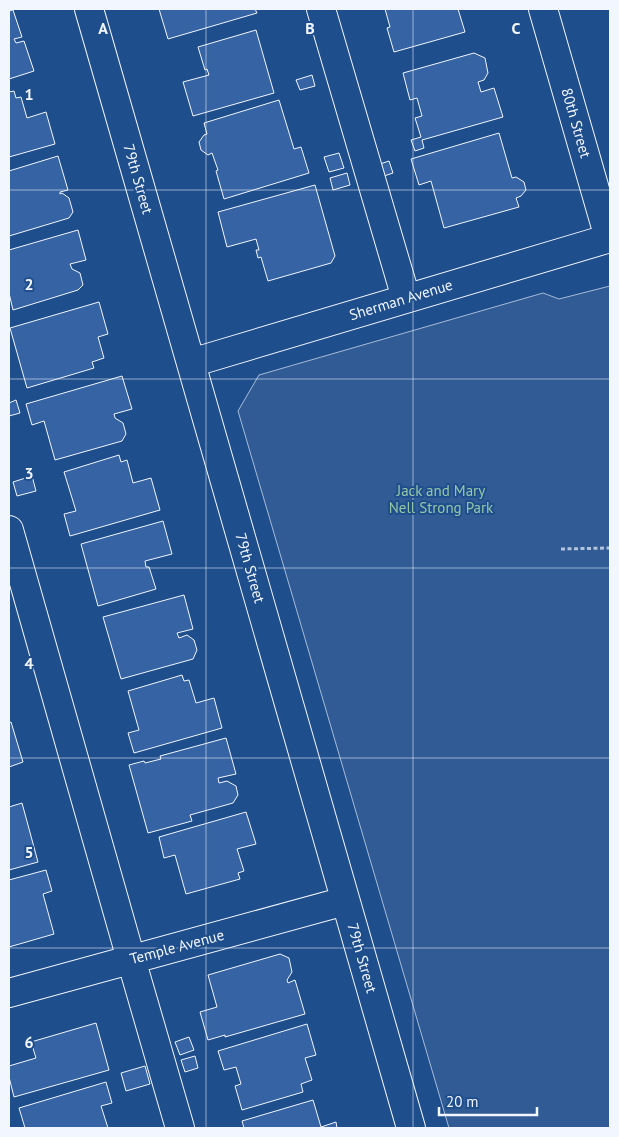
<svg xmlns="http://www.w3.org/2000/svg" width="619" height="1137" viewBox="0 0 619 1137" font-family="'PT Sans',sans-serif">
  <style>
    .built { fill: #305b95; stroke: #a8bbd7 }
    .building { fill: #3563a3; stroke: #f2f6ff }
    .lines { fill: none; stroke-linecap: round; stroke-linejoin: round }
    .minor-casing { stroke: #f2f6ff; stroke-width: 30 }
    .path { stroke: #b3c4dc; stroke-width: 3; stroke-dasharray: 4 2.5; stroke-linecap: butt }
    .minor { stroke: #1f4e8c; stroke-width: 28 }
    .grid { fill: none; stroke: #f2f6ff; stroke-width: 1; stroke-opacity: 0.55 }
    .labels { text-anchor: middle; stroke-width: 4; stroke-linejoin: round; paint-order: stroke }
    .street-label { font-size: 15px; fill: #f2f6ff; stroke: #1f4e8c }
    .park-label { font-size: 15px; fill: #97c8a6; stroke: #1f4e8c }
    .grid-label { font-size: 16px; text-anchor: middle; font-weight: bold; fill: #f2f6ff; stroke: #1f4e8c; stroke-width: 4; stroke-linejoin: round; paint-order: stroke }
  </style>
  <rect width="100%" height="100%" fill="#1f4e8c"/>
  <path class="built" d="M610 286V1128H449L238 411 259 375 543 293 559 299Z"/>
  <path class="building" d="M159 9H255L257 13 168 39Z
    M385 9H458L465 32 394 52 387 28 390 27Z
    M13 10 22 37 14 39 16 43 24 41 34 71 9 79V11Z
    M256 30 274 93 193 116 183 82 209 75 207 69 205 70 198 47Z
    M474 53 485 58 488 73 484 80 478 82 481 92 494 88 503 117 422 140 424 148 415 151 411 140 421 137 415 118 422 116 417 98 410 100 403 73Z
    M312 75 315 86 300 90 296 80Z
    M14 91 16 98 21 97 27 118 46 112 55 144 9 157V92Z
    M279 100 294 149 301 147 309 173 224 199 216 171 218 170 212 153 208 155 201 150 199 142 204 135 207 134 204 123Z
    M499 133 512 178 516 177 524 182 526 190 521 196 516 198 519 207 444 228 431 181 419 185 411 159Z
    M339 153 344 168 329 172 324 157Z
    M58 156 68 190 60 192V194L62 193 69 198 73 212 69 218 9 236V171Z
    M389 161 393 173 384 176 380 164Z
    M347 173 350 185 333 190 330 178Z
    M315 185 335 256 331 263 268 281 261 257 258 258 256 250H259L256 239 227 247 218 212Z
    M78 230 86 260 70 264 72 269 80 273 83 285 78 290 13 310 9 293V250Z
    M99 302 108 334 98 337 104 358 92 362 94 368 27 388 10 328Z
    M122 376 132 409 114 414 115 418 123 423 126 434 122 441 55 460 44 421 32 425 26 404Z
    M16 400 20 413 9 416V403Z
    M119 455 121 462 127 460 133 483 151 478 160 510 70 536 64 514 76 511 64 472Z
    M32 476 36 491 17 496 13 482Z
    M163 521 172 554 145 561 146 567H149L156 589 98 606 81 544Z
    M184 595 193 629 177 633 179 638 187 635 194 640 197 650 193 659 121 679 103 617Z
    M182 675 184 681 189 680 196 703 214 698 222 728 134 753 128 733 139 730 128 691Z
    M11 722 23 762 9 767V723Z
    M226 738 236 774 218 778 219 783 227 781 236 786 238 795 233 803 190 815 192 821 148 833 129 765 144 761 145 763 161 759 160 756Z
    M22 803 38 862 9 870V807Z
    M246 812 256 844 237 849 244 871 238 873 240 879 186 894 175 855 164 858 159 837Z
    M46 870 52 891 43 894 54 934 9 947V880Z
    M280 954 289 958 292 972 287 980 288 983 295 980 305 1014 225 1037V1035L208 1040 200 1012 217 1007 208 975Z
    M96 1023 109 1070 14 1097 9 1077V1066L36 1058 31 1042Z
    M307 1024 316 1055 305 1058 312 1080 301 1084 303 1092 242 1110 235 1086 241 1084 236 1067 224 1070 218 1051Z
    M189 1037 194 1050 180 1055 175 1042Z
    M195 1056 198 1068 185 1072 181 1060Z
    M145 1066 150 1084 126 1091 121 1073Z
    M106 1082 112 1103 101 1106 108 1128H25L19 1108Z
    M313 1100 321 1127 336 1122 337 1128H244L242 1121Z"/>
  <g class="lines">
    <g class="minor-casing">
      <path id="minor" d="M89 9 411 1128
        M321 9 406 298
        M543 9 609 238
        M191 363 610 238
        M9 530 131 959 180 1128
        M9 993 345 901"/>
    </g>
    <path class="path" d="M561 549 610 548"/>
    <use href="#minor" class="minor"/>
  </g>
  <path class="grid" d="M206 9V1128M413 9V1128M9 190H610M9 379H610M9 568H610M9 758H610M9 948H610"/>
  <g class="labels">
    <g class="street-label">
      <text transform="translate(576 123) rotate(74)" y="5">80th Street</text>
      <text transform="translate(138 179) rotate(74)" y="5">79th Street</text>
      <text transform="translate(401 300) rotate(-17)" y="5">Sherman Avenue</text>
      <text transform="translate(250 568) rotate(74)" y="5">79th Street</text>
      <text transform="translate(177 947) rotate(-15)" y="5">Temple Avenue</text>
      <text transform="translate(362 958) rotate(74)" y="5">79th Street</text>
    </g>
    <g class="park-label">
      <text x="441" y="496">Jack and Mary<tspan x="441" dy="17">Nell Strong Park</tspan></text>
    </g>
  </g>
  <g class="grid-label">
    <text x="103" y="34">A</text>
    <text x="310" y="34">B</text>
    <text x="516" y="34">C</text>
    <text x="29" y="100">1</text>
    <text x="29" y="290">2</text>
    <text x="29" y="479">3</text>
    <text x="29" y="669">4</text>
    <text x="29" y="858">5</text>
    <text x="29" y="1048">6</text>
  </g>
  <rect width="619" height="1137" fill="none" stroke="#f2f6ff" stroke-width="20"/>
  <path d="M439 1107v8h98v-8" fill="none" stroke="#f2f6ff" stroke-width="2.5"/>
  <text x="446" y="1107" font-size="15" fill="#f2f6ff" stroke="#1f4e8c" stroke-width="4" paint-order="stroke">20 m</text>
</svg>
